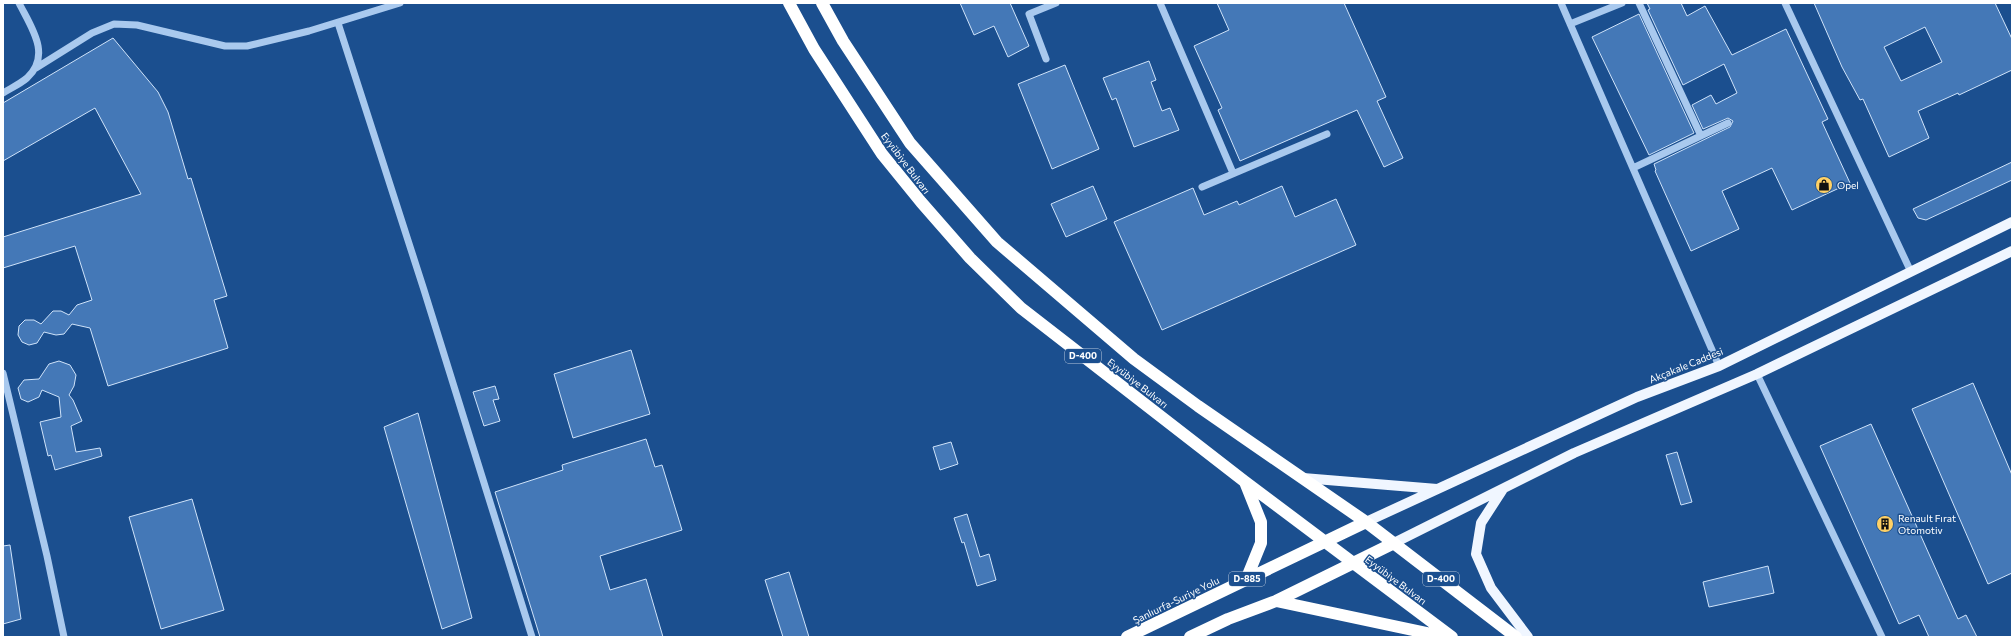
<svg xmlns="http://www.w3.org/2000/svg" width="2015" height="640" viewBox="0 0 2015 640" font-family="Commissioner,sans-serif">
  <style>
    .building { fill: #4478b7; stroke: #cfe3fa; fill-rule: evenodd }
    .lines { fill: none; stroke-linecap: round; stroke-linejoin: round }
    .minor { stroke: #a9c9ee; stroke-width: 7 }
    .major { stroke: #f0f6ff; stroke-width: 10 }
    .highway { stroke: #fff; stroke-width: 12 }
    .labels { text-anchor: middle; stroke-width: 3; stroke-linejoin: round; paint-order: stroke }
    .shield { fill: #1b4f8f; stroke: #bbcadd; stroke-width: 1 }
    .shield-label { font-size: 9px; font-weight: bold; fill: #fff }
    .street-label { font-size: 10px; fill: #fff; stroke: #1b4f8f }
    .poi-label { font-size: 10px; fill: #fff; stroke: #1b4f8f; text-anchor: start }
  </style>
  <rect width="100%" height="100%" fill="#1b4f8f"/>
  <path class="building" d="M960 3H1010L1029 46 1008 57 994 26 974 35Z
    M1217 3H1344L1386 97 1377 101 1403 158 1384 167 1357 110 1240 161 1218 110 1222 108 1194 46 1229 30Z
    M1647 3H1681L1687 16 1705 6 1732 55 1786 29 1828 119 1822 122 1850 183 1792 210 1772 168 1722 191 1739 229 1691 251 1655 171 1656 170 1654 164 1730 127 1733 121 1728 118 1703 129 1692 105 1711 95 1716 104 1737 93 1724 64 1683 85 1648 10 1650 9Z
    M1814 3H1995L2012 39V70L1959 95 1958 93 1918 111 1929 138 1889 157 1863 99 1860 100 1842 67ZM1925 27 1942 62 1901 81 1884 47Z
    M1639 14 1694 133 1649 155 1592 37Z
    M113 38 158 92 168 112 188 179 191 178 227 296 214 300 228 348 108 386 90 328 72 324 64 334 56 335 44 332 37 343 29 345 22 342 18 335 19 326 25 320H34L41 324 53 311H61L69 315 77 305 92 300 75 246 3 268V237L141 194 95 108 3 161V103Z
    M1149 61 1156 80 1151 82 1162 111 1170 108 1179 130 1134 147 1116 98 1112 100 1103 78Z
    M1065 65 1099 149 1052 169 1018 84Z
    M2012 162V180L1926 220 1918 218 1913 209Z
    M1093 186 1107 219 1066 237 1051 204Z
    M1282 186 1295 217 1336 199 1356 245 1162 330 1114 222 1193 188 1204 215 1237 201 1239 205Z
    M631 350 650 414 573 438 554 374Z
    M59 361 70 365 76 375 74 386 69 395 73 400 82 421 71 426 76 452 100 448 102 456 55 470 51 455 48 456 40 422 61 417 59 397 42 390 39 397 28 402 21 399 18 388 24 380 39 379 49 364Z
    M1973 383 2012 475V573L1988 584 1912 409Z
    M495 386 499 399 493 400 500 421 484 426 473 392Z
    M418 413 472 618 442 629 384 427Z
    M1871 424 1958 619 1966 615 1977 637H1929L1919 615 1899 624 1820 446Z
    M646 439 655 467 662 465 682 530 600 556 610 590 646 579 663 637H540L495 492 563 470 562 465Z
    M951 442 958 464 940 470 933 447Z
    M1677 452 1692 502 1681 505 1666 455Z
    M192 499 224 610 161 629 129 517Z
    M967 514 980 557 989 554 996 580 977 586 964 542 962 543 954 518Z
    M10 545 21 619 3 624V546Z
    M1768 566 1774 593 1709 607 1703 582Z
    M789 572 809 637H783L765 580Z"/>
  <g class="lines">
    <path class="minor" d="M1160 3 1233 173
      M1561 3 1719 366
      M1639 3 1701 136
      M1785 3 1911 272
      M338 23 424 290 532 637
      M1570 24 1622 3
      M1046 59 1029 14 1056 3
      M36 68 92 33 114 24 137 25 225 46H247L309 31 400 3
      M3 93C11 88 20 84 27 78 52 55 31 27 19 3
      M1633 168 1728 123
      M1202 187 1327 134
      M3 373 47 556 64 637
      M1757 374 1882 637"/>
    <path class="major" d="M1303 478 1437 489
      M1503 489 1481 523 1476 554 1491 588 1528 637
      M1366 522 1637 397 1719 366 2012 222
      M1394 543 1574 453 1757 374 2012 251"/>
    <path class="highway" d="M789 3 814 49 882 154 921 202 970 258 1021 308 1244 481 1452 637
      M822 3 843 41 910 143 997 242 1134 359 1198 406 1366 522 1516 637
      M1245 482 1261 522V543L1246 580
      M1276 601 1446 637
      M1127 637 1366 522
      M1190 637 1228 619 1276 601 1394 543"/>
  </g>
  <defs>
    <g id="shop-disc" transform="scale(0.9)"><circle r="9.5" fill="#ffd166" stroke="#1b4f8f"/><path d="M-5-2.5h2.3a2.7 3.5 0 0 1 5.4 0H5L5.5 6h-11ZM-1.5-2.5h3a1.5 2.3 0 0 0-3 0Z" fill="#111"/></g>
    <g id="building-disc" transform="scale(0.9)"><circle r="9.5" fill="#ffd166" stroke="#1b4f8f"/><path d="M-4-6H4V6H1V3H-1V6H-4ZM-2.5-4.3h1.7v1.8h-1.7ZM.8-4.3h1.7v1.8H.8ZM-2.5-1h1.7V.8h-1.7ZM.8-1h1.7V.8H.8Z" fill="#111"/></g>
  </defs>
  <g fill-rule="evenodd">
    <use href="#shop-disc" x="1824" y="185"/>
    <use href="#building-disc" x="1885" y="524"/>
  </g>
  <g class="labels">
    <g class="shield">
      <rect x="1065" y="349" width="36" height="14" rx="3"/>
      <rect x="1229" y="572" width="36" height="14" rx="3"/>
      <rect x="1423" y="572" width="36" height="14" rx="3"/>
    </g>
    <g class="shield-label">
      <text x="1083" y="359">D-400</text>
      <text x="1247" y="582">D-885</text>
      <text x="1441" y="582">D-400</text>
    </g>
    <g class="street-label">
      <text transform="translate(906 163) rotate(53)" y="4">Eyyübiye Bulvarı</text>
      <text transform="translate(1686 365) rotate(-22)" y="4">Akçakale Caddesi</text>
      <text transform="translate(1138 383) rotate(38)" y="4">Eyyübiye Bulvarı</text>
      <text transform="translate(1396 580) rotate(37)" y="4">Eyyübiye Bulvarı</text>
      <text transform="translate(1176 600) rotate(-26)" y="4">Şanlıurfa-Suriye Yolu</text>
    </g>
    <g class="poi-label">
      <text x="1837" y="189">Opel</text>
      <text x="1898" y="522">Renault Fırat<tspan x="1898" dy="12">Otomotiv</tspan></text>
    </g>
  </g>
  <rect width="2015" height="640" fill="none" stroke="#ffffff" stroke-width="8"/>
</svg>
